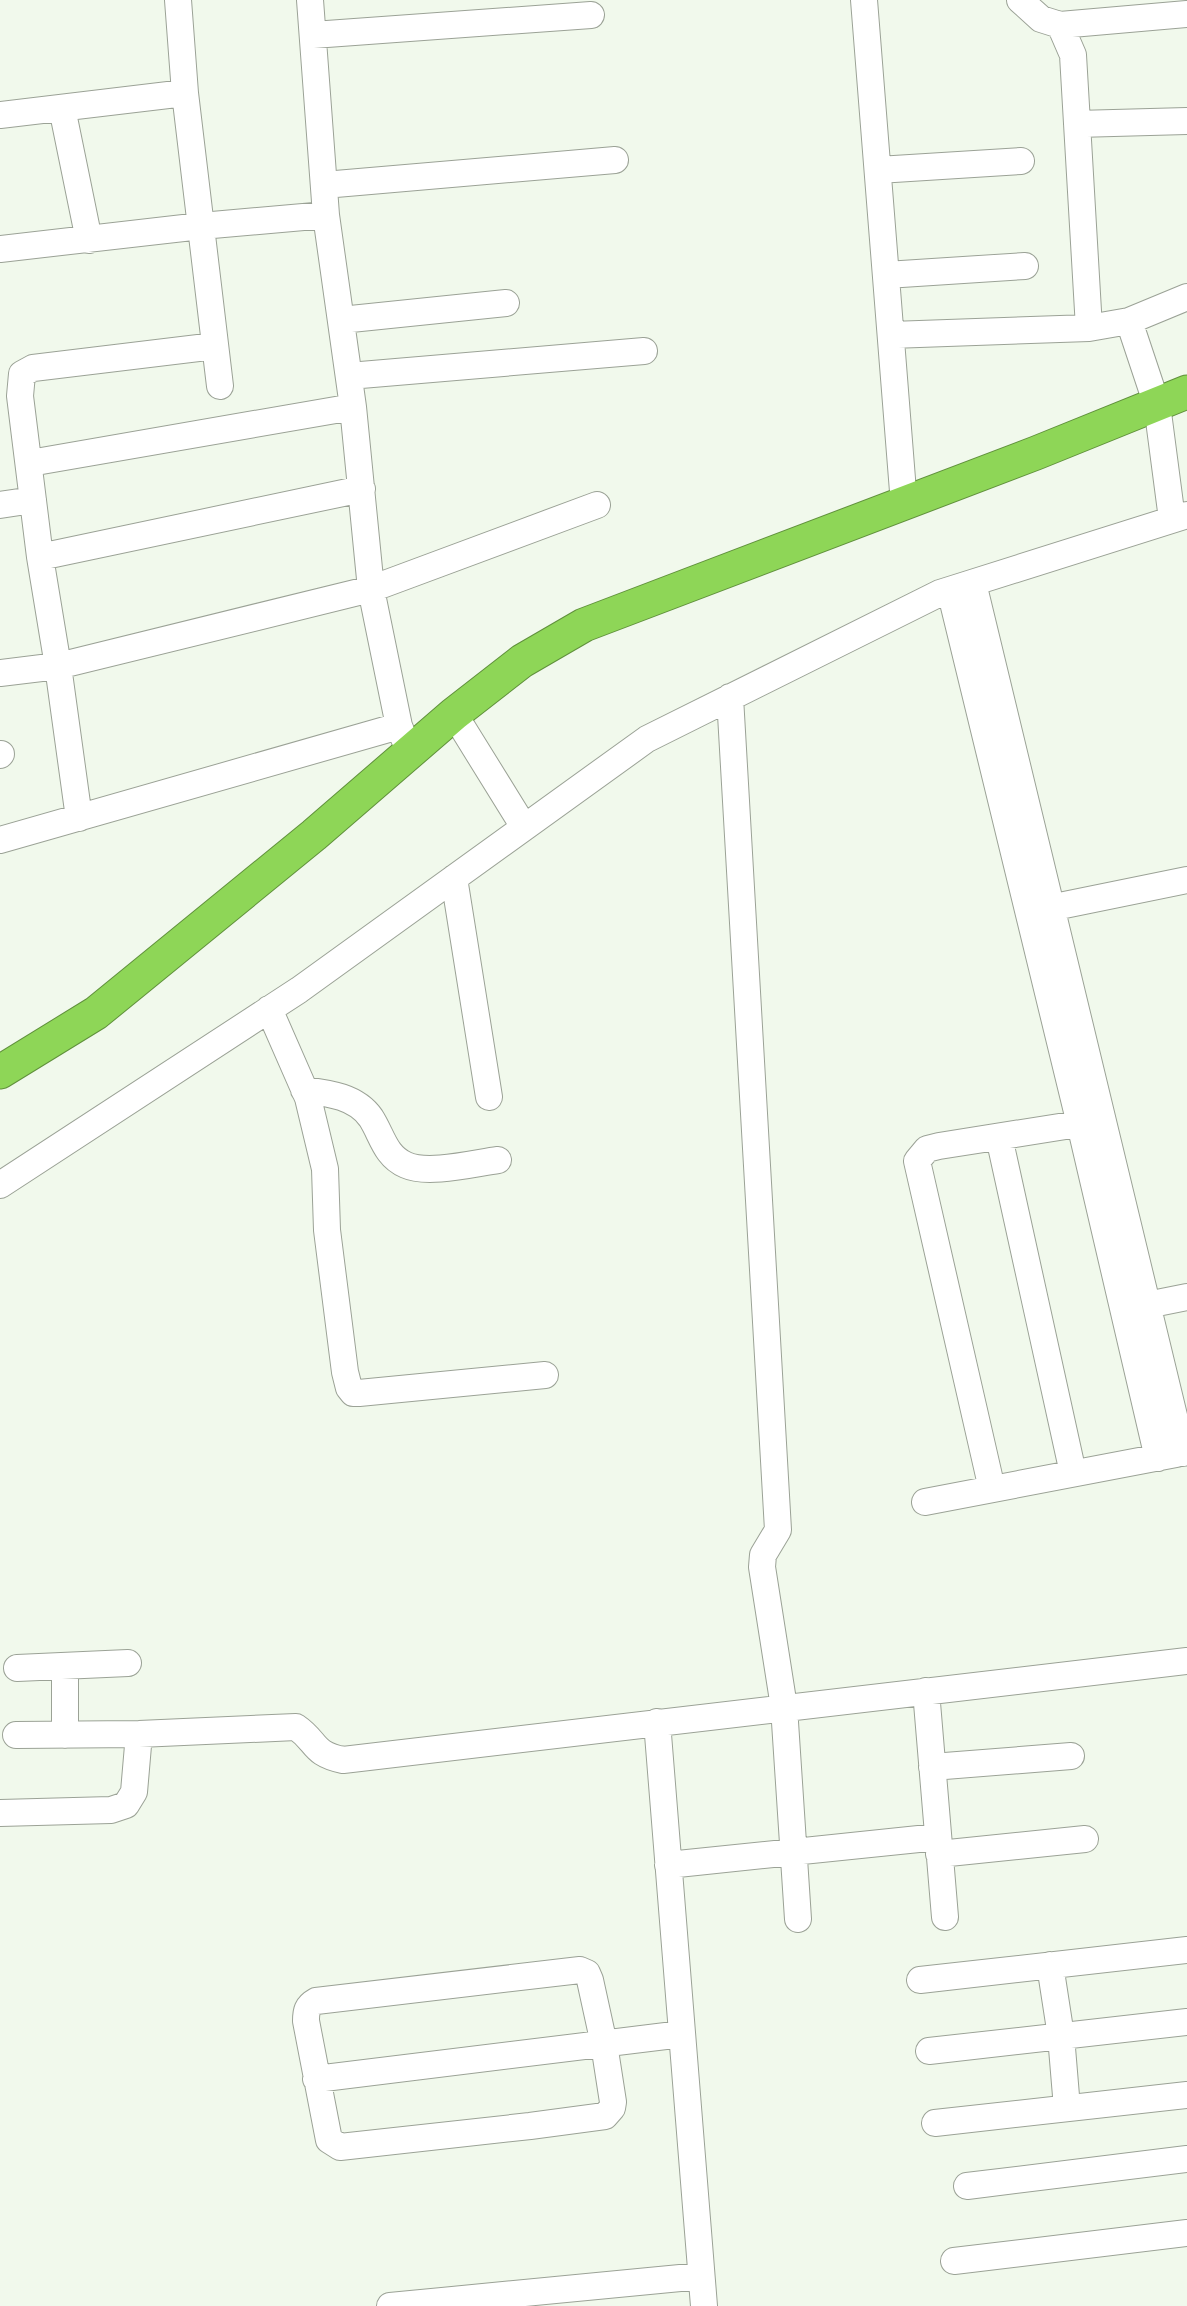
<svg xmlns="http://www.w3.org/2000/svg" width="1187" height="2306" viewBox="0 0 1187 2306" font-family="'Asap Condensed',sans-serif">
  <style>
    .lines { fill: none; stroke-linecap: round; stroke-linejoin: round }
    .minor-casing { stroke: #9ba296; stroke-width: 28 }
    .highway-casing { stroke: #60903c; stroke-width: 35 }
    .minor { stroke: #fff; stroke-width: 26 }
    .highway { stroke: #8ed657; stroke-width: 33 }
  </style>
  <rect width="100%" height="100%" fill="#f1f9ec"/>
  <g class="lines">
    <g class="minor-casing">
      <path id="minor" d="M178 0 185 93 220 386
        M310 0 326 215 353 407 371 589 399 726 410 753
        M864 0 904 504
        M1020 0 1041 19 1060 25 1073 55 1089 328 1129 321 1187 297
        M1060 25 1187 14
        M313 35 591 15
        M62 108 89 240
        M0 115 185 93
        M1077 124 1187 121
        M878 170 1021 161
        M324 185 615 160
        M0 249 201 226 326 215
        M886 275 1025 266
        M341 320 506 303
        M1129 321 1157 405 1172 519
        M891 335 1089 328
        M215 346 33 368 22 374 20 396 40 557 58 666 371 589 597 505
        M349 376 644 351
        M30 463 353 407
        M0 505 33 500
        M40 557 362 489
        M973 583 1183 1453
        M950 590 1080 1124 1158 1458
        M0 673 58 666 79 818
        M730 697 778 1530 763 1555 762 1567 784 1707 798 1919
        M454 714 524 827
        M0 755 1 754
        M0 840 399 726
        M454 878 489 1097
        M1035 911 1187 880
        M269 1009 308 1098 325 1169 327 1230 345 1372 349 1388 353 1393H359L545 1375
        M304 1090C327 1093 356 1096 371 1118 382 1135 385 1156 406 1165 428 1175 475 1163 498 1160
        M999 1137 1073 1473
        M0 1185 299 990 647 739 940 593 1187 515
        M1147 1305 1187 1297
        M992 1489 917 1161 927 1149 939 1146 1097 1121
        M925 1502 1176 1454
        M65 1666V1735
        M17 1668 128 1663
        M926 1691 945 1917
        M657 1722 704 2306
        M16 1735 139 1734 296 1727C318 1742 311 1753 343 1760L1187 1661
        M932 1767 1071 1756
        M0 1813 111 1810 126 1805 134 1792 139 1734
        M939 1854 1085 1839
        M668 1865 938 1837
        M1050 1965 1061 2036 1067 2108
        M580 1970 587 1973 590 1980 604 2044 613 2102 612 2108 605 2116 530 2126 340 2147 329 2140 306 2021C306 2011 307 2006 316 2001Z
        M920 1980 1187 1950
        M929 2051 1187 2022
        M316 2079 682 2034
        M935 2123 1187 2095
        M967 2186 1187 2159
        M954 2261 1187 2233
        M390 2306 701 2276"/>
    </g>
    <g class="highway-casing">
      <path id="highway" d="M0 1072 96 1013 314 835 454 714 522 661 584 625 1036 453 1187 392"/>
    </g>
    <use href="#minor" class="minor"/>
    <use href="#highway" class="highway"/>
  </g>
</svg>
